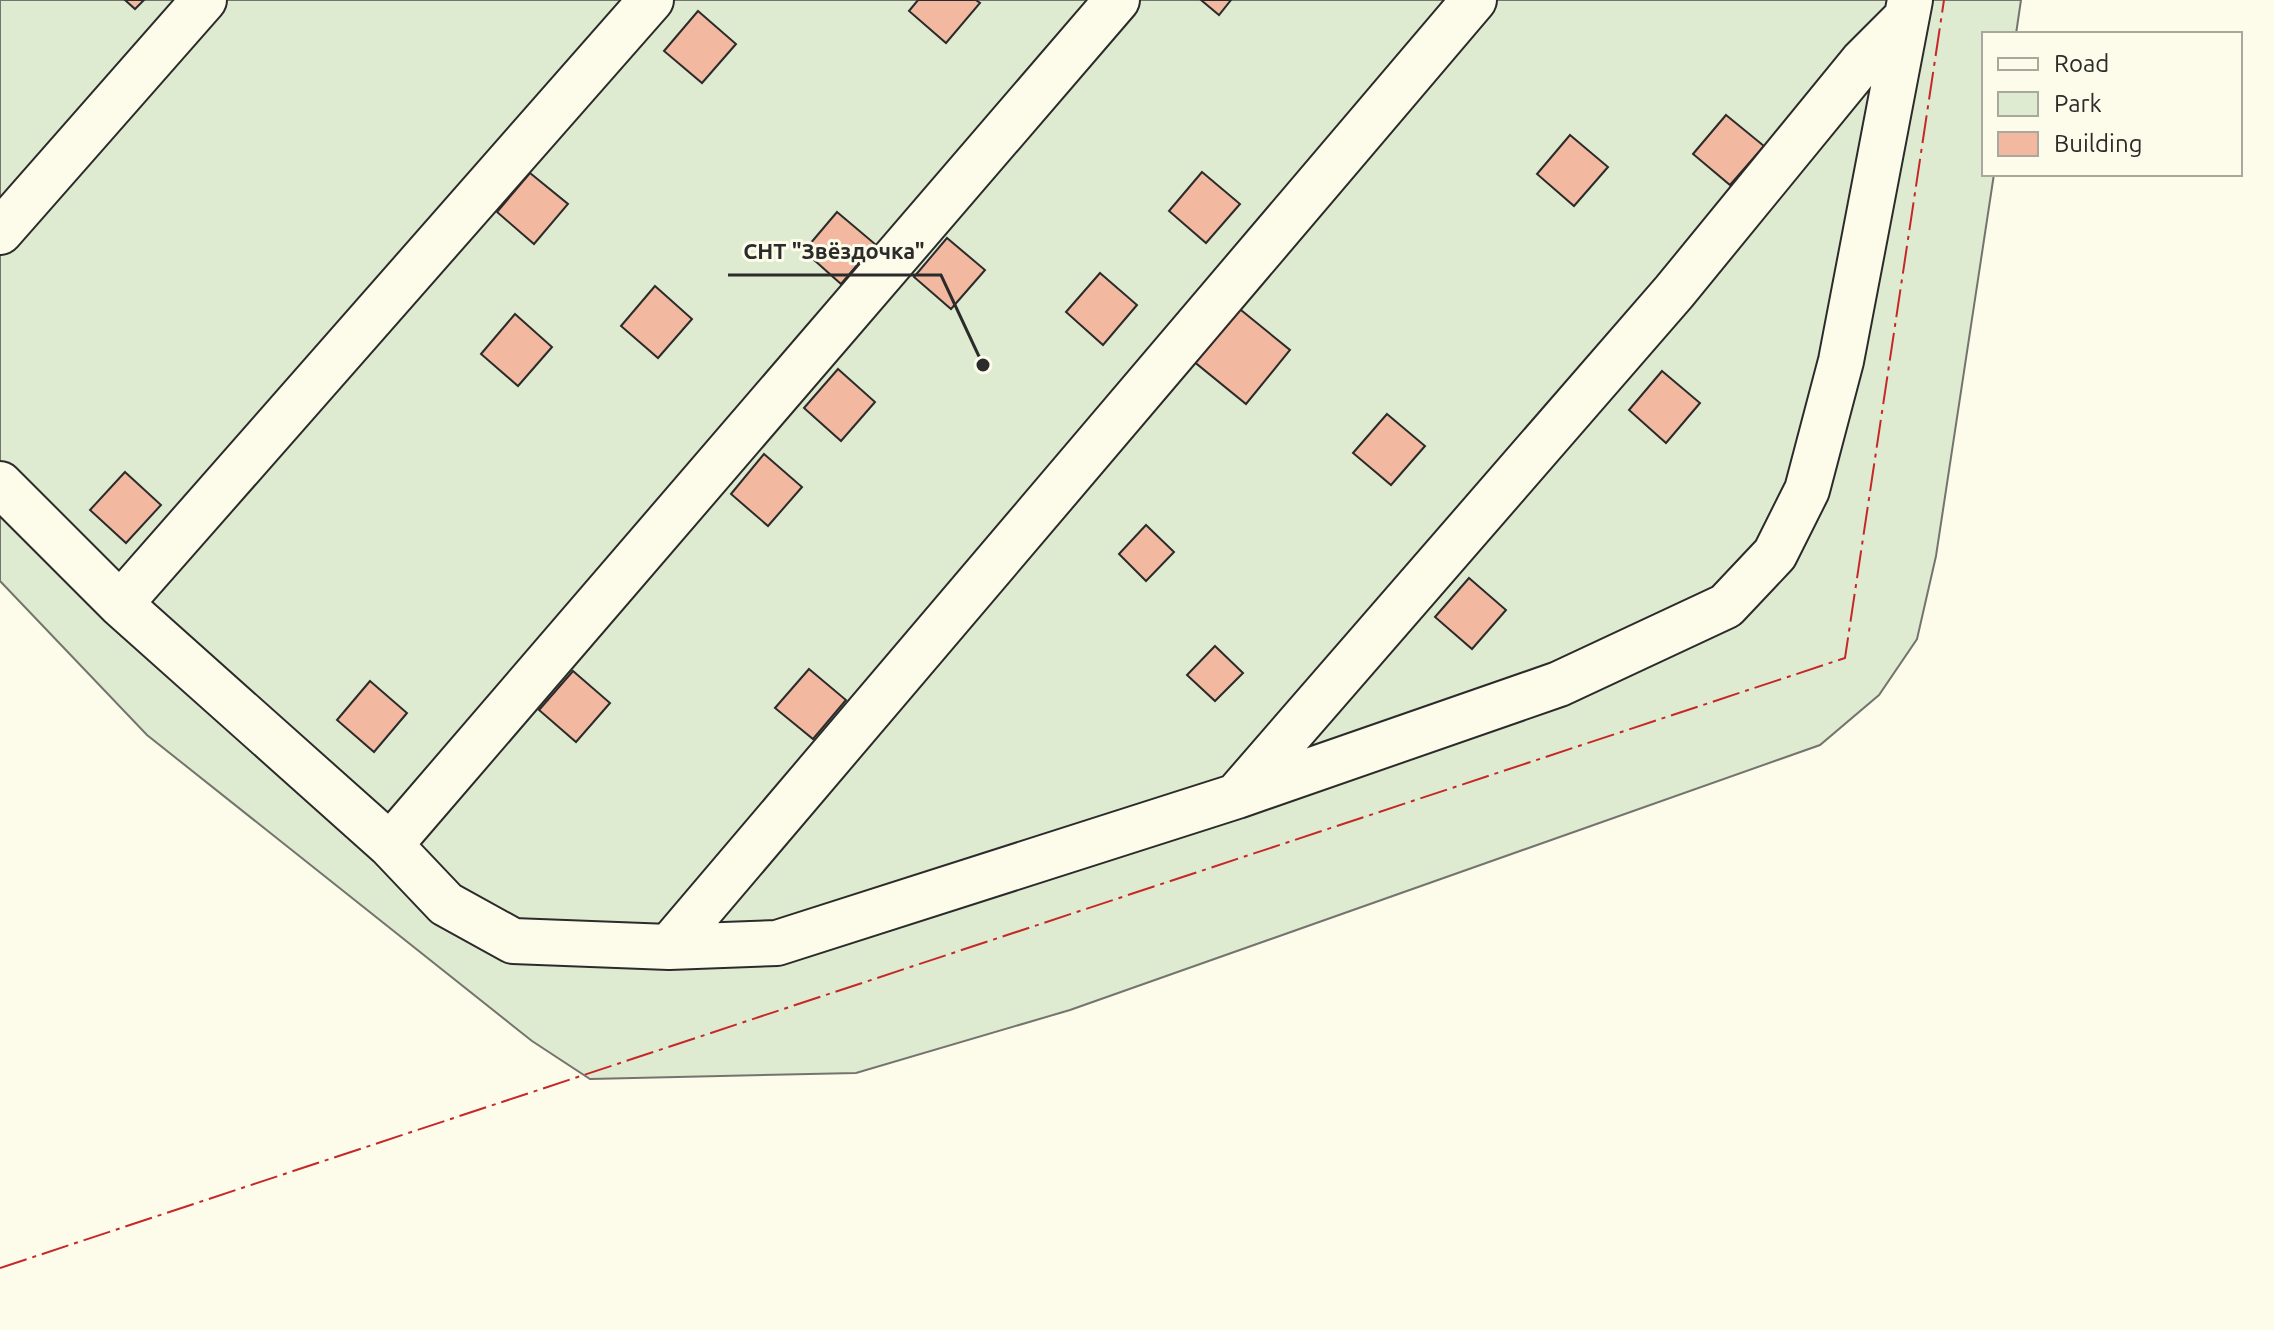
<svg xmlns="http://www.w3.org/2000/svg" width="2274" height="1330" viewBox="0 0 2274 1330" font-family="Ubuntu,sans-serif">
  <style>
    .green { fill: #deebd1; stroke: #74746e; stroke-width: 2 }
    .building { fill: #f2b8a0; stroke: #2b2b2b; stroke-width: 2 }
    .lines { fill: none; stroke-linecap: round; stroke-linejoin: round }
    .minor-casing { stroke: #2b2b2b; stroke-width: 48 }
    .minor { stroke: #fdfbea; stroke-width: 44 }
    .power { stroke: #c62828; stroke-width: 2; stroke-dasharray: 28 6 4 6; stroke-linecap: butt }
    .leader { fill: none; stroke: #2b2b2b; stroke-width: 3 }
    .callout-dot { fill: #2b2b2b; stroke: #fdfbea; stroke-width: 3 }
    .callout-label { font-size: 22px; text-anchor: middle; font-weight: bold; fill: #2b2b2b; stroke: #fdfbea; stroke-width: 6; stroke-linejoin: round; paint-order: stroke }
  </style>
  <rect width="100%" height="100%" fill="#fdfbea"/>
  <path class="green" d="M0 0H2021L2016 34H1984V174H1994L1936 556 1917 639 1879 695 1820 745 1070 1010 856 1073 590 1079 532 1041 147 735 0 581Z"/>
  <path class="building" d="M125 0H144L135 9Z
    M918 0H976L980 3 946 43 909 11Z
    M1201 0H1231L1219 15Z
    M698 11 736 44 702 83 664 51Z
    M1726 115 1764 146 1730 185 1693 154Z
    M1570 135 1608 167 1574 206 1537 174Z
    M1202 172 1240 204 1206 243 1169 211Z
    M530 173 568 204 534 244 497 212Z
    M837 212 875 244 841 284 804 251Z
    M947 238 985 270 951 309 914 277Z
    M1100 273 1137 305 1103 345 1066 312Z
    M655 286 692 319 658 358 621 326Z
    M1236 306 1290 350 1246 404 1192 360Z
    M515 314 552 347 518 386 481 354Z
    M838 369 875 402 841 441 804 408Z
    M1662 371 1700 403 1666 443 1629 410Z
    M1387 414 1425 446 1391 485 1353 453Z
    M764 454 802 487 768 526 731 494Z
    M125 472 161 505 126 543 90 510Z
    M1146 525 1174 552 1146 581 1119 554Z
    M1469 578 1506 610 1472 649 1435 617Z
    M1215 646 1243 673 1215 701 1187 675Z
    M809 669 846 700 813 739 775 708Z
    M573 671 610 703 576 742 539 710Z
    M370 681 407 713 374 752 337 720Z"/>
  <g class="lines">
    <g class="minor-casing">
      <path id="minor" d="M0 232 204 0
        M0 484 120 604 390 845 446 904 513 941 669 947 777 943 1237 796 1559 684 1726 606 1775 554 1807 490 1841 361 1910 0
        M120 604 651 0
        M1238 794 1674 292 1863 61 1906 18
        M390 845 1117 0
        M669 947 1474 0"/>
    </g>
    <use href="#minor" class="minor"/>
    <path class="power" d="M0 1268 1845 658 1944 0"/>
  </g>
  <path class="leader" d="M983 365L941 275H728"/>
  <circle class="callout-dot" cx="983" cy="365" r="8"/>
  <g class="callout-label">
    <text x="834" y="259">СНТ "Звёздочка"</text>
  </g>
  <rect x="1982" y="32" width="260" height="144" fill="#fdfbea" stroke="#a9a89e" stroke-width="2"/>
  <rect x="1998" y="58" width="40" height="12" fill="#fdfbea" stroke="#a9a89e" stroke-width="2"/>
  <text x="2054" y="72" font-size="24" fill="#2b2b2b">Road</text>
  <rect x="1998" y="92" width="40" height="24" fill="#deebd1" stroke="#a9a89e" stroke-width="2"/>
  <text x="2054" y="112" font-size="24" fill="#2b2b2b">Park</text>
  <rect x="1998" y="132" width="40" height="24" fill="#f2b8a0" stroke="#a9a89e" stroke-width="2"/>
  <text x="2054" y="152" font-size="24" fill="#2b2b2b">Building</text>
</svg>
